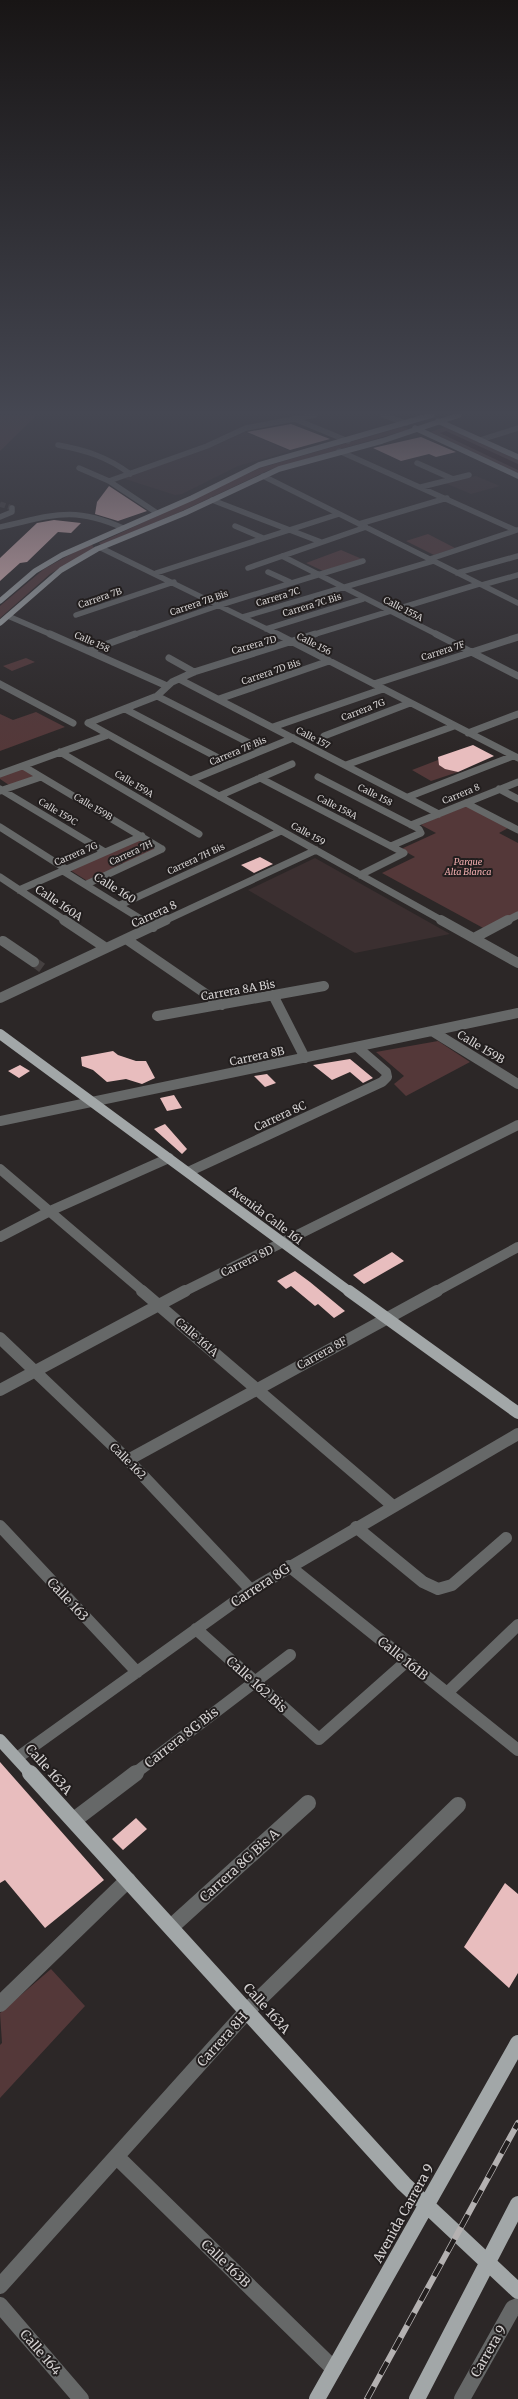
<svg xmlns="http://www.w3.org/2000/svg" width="518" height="2399" viewBox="0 0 518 2399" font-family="Merriweather,serif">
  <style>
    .built { fill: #3b2f30 }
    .green { fill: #543839 }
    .water { fill: #2b0e10 }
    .building { fill: #e8bdbe }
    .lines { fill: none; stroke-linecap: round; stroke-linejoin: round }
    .minor-tunnel-far1 { stroke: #454040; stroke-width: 5.5; stroke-dasharray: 5.5 3; stroke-linecap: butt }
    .minor-tunnel { stroke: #454040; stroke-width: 10; stroke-dasharray: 10 4.5; stroke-linecap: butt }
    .minor-far4 { stroke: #666868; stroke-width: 5.5 }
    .minor-far3 { stroke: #666868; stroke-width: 7 }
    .minor-far2 { stroke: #666868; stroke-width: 10 }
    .minor-far1 { stroke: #666868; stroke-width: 12 }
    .minor { stroke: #666868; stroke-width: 16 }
    .major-far3 { stroke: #a2a7a8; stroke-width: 5.5 }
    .major-far2 { stroke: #a2a7a8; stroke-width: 10 }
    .major-far1 { stroke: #a2a7a8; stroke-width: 12 }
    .major { stroke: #a2a7a8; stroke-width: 16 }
    .rail-casing { stroke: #b4b1b1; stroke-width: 6 }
    .rail { stroke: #221e1e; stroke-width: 4.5; stroke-dasharray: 14; stroke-linecap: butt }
    .labels { text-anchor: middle; stroke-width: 4; stroke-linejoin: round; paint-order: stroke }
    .far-street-label { font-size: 9px; fill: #d4d1d1; stroke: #221e1e }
    .far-park-label { font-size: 9px; font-style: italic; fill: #efacae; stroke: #221e1e }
    .street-label { font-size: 11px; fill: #d4d1d1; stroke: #221e1e }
    .near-street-label { font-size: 13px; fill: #d4d1d1; stroke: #221e1e }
  </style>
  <rect width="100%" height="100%" fill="#2c2727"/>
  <path class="built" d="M245 432 290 451 238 466 182 494 175 495 122 478 217 445Z
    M476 476 500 486 471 494 445 483Z
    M315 858 450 934 355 953 248 890Z"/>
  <path class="green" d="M0 415H37L0 451Z
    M402 427 410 429 269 470 180 512 101 545 99 543 260 468Z
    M445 427 518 460V474L430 432Z
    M428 534 455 548 434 555 406 541Z
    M91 543 94 548 50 574 0 618V606L44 569Z
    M341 550 362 559 323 571 306 563Z
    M26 658 35 662 12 671 3 666Z
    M36 712 65 727 0 751V714L13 720Z
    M438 760 458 772 431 781 412 770Z
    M20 767 37 777 12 787 0 779V775Z
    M464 805 510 827 499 833 518 843V912L485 929 382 873 415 857 401 849 436 833 421 825Z
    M139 840 157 850 125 865 122 863 89 882 70 870Z
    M438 1041 470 1062 406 1096 394 1084 404 1076 376 1052Z
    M51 1969 85 2006 0 2098V2045L2 2043 0 2013Z"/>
  <path class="water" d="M446 431 518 464V470L440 433Z"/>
  <path class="building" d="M291 424 330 439 290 450 247 432Z
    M421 437 456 452 436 457 429 454 401 461 373 448Z
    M109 486 147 511 118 521 95 514 97 502Z
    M54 520 81 523 71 533 58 532 27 562 20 563 0 581V558L37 523Z
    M473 745 494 756 458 772 445 769 439 765 438 757Z
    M260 857 273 864 254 873 241 865Z
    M113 1051 118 1055 136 1061H146L155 1078 142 1084 126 1079 107 1082 93 1070 82 1066 81 1057Z
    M350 1059 373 1078 363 1083 350 1072 332 1080 313 1065Z
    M20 1065 30 1071 19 1078 8 1071Z
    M267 1074 276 1083 265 1087 254 1076Z
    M174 1095 182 1108 167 1111 160 1098Z
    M165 1124 187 1149 182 1154 154 1129Z
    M392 1252 404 1261 364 1284 353 1275Z
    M295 1271 310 1282 345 1311 334 1318 318 1304 315 1306 291 1286 286 1289 277 1281Z
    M0 1762 104 1880 45 1928 5 1880 0 1883Z
    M136 1818 147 1829 123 1850 112 1839Z
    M505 1883 518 1894V1973L509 1988 464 1947Z"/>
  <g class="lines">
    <path class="minor-tunnel-far1" d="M0 504 12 508"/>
    <path class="minor-tunnel" d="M34 962 45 970"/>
    <path class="minor-far4" d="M383 415 406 423
      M297 420 348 441
      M480 440 518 428
      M58 445C85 450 108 457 130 474
      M339 451 515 530
      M417 463 453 479
      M79 468 109 481 157 513
      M263 476 518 603
      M109 481 207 446 246 428 315 415
      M421 487 469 475
      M212 500 321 542
      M0 517 12 512V508
      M359 524 447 498
      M235 526 263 538
      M0 527C52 516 71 505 123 528
      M101 548 279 635
      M282 556 438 635
      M430 559 517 530
      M248 568 366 527
      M268 572 290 582
      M156 573 339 514
      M457 573 518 556
      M482 585 518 575
      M76 615 174 582
      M8 616 52 635
      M243 617 433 561
      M266 629 363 599
      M133 635 220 605 363 561
      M312 635 479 584"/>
    <path class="minor-far3" d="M50 634 167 686
      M277 634 518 758
      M436 634 518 676
      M88 651 135 634
      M169 658 194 672
      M179 679 439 814
      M0 684 73 723
      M374 684 518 637
      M157 696 263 750
      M219 699 329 661
      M125 709 230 764
      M88 723 443 921
      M88 723 157 696 172 682 194 672 315 634
      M273 727 383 689
      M468 733 518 714
      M324 736 410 703
      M60 752 199 834
      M346 765 454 726
      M23 766 162 849
      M0 774 108 735
      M318 777 419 829 421 833 391 846
      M260 778 404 853
      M191 780 293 738
      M0 789 105 852
      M499 789 518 799
      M0 791 41 777
      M219 796 292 764
      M408 797 513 756
      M466 803 518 830
      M411 825 518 782
      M0 827 66 869
      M63 871 144 921
      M360 875 404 853
      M0 877 66 921
      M87 884 162 849
      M19 890 142 836
      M120 905 281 831
      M164 921 316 850
      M506 921 518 915"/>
    <path class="minor-far2" d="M64 920 106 948
      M142 920 153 927
      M441 920 518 963
      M474 938 508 920
      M126 939 222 1005
      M3 941 34 962
      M273 995 305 1058
      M0 998 166 920
      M157 1016 324 986
      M432 1031 518 1084
      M0 1121 518 1013
      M0 1169 144 1292
      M188 1172 382 1082 387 1077 386 1072 357 1047
      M0 1237 50 1211 169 1158
      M183 1292 518 1125
      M435 1292 518 1247"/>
    <path class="minor-far1" d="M142 1291 393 1506
      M0 1338 128 1460 251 1590
      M0 1390 185 1291
      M128 1460 437 1291
      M0 1526 137 1672
      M356 1527 423 1582 438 1589 452 1585 506 1538
      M289 1566 518 1750
      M196 1629 319 1739 407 1661
      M447 1693 518 1625
      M17 1758 251 1590 518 1434
      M134 1774 290 1655"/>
    <path class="minor" d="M74 1820 136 1773
      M171 1927 308 1803
      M0 2004 128 1880
      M117 2157 334 2369
      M0 2286 247 2011 458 1805
      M0 2305 81 2399
      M462 2399 513 2308 518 2306"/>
    <path class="major-far3" d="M438 421 518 457
      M415 428 518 476
      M0 601 35 571 62 555 192 498 259 465 432 415
      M0 623 61 570 97 549 185 513 279 469 382 441 459 415"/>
    <path class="major-far2" d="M0 1034 350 1292"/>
    <path class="major-far1" d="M349 1291 518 1413
      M0 1740 31 1774"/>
    <path class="major" d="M30 1773 404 2184 518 2291
      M317 2399 518 2043
      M417 2399 518 2204"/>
    <g class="rail-casing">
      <path id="rail" d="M367 2399 518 2123"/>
    </g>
    <use href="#rail" class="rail"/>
  </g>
  <linearGradient id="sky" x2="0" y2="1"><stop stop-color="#181515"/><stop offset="0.55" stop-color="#454752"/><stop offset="1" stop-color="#454752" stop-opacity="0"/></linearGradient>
  <rect width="518" height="751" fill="url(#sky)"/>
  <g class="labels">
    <g class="far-street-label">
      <text transform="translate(278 597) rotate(-17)" y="3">Carrera 7C</text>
      <text transform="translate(100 598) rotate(-19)" y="3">Carrera 7B</text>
      <text transform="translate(199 603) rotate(-19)" y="3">Carrera 7B Bis</text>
      <text transform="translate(312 605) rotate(-17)" y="3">Carrera 7C Bis</text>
      <text transform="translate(403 609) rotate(27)" y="3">Calle 155A</text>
      <text transform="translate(92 642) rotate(24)" y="3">Calle 158</text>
      <text transform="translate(314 644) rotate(27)" y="3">Calle 156</text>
      <text transform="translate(254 645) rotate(-16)" y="3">Carrera 7D</text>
      <text transform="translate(443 651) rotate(-18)" y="3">Carrera 7F</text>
      <text transform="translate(271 672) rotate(-19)" y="3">Carrera 7D Bis</text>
      <text transform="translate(363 710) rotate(-21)" y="3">Carrera 7G</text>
      <text transform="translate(313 738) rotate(27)" y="3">Calle 157</text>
      <text transform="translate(238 751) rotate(-23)" y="3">Carrera 7F Bis</text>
      <text transform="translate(134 784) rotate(31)" y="3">Calle 159A</text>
      <text transform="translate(461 794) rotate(-22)" y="3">Carrera 8</text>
      <text transform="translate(375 795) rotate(27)" y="3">Calle 158</text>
      <text transform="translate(93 807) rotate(31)" y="3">Calle 159B</text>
      <text transform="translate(337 807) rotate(27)" y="3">Calle 158A</text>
      <text transform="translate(58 812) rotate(31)" y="3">Calle 159C</text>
      <text transform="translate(308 834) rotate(29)" y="3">Calle 159</text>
      <text transform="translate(131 853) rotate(-25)" y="3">Carrera 7H</text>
      <text transform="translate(76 854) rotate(-23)" y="3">Carrera 7G</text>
      <text transform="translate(196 859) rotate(-25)" y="3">Carrera 7H Bis</text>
    </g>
    <g class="far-park-label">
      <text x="468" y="865">Parque<tspan x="468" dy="10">Alta Blanca</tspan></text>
    </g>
    <g class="street-label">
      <text transform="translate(115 888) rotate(32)" y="4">Calle 160</text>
      <text transform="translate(59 903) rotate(34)" y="4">Calle 160A</text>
      <text transform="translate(154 914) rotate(-25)" y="4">Carrera 8</text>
      <text transform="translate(238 990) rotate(-10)" y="4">Carrera 8A Bis</text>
      <text transform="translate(481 1047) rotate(31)" y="4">Calle 159B</text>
      <text transform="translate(257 1056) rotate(-12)" y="4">Carrera 8B</text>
      <text transform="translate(280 1116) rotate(-25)" y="4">Carrera 8C</text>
      <text transform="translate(266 1215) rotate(37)" y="4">Avenida Calle 161</text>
      <text transform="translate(247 1261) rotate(-26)" y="4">Carrera 8D</text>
      <text transform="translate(197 1337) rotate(41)" y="4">Calle 161A</text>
      <text transform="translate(322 1353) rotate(-29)" y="4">Carrera 8F</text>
      <text transform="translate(128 1461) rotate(45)" y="4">Calle 162</text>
    </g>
    <g class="near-street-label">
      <text transform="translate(260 1585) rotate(-33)" y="5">Carrera 8G</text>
      <text transform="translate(68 1599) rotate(47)" y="5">Calle 163</text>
      <text transform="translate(403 1658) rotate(39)" y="5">Calle 161B</text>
      <text transform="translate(257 1684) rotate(42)" y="5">Calle 162 Bis</text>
      <text transform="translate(181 1737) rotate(-38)" y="5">Carrera 8G Bis</text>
      <text transform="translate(49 1769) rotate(48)" y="5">Calle 163A</text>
      <text transform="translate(239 1865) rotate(-42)" y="5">Carrera 8G Bis A</text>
      <text transform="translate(267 2008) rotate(48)" y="5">Calle 163A</text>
      <text transform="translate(222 2039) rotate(-48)" y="5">Carrera 8H</text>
      <text transform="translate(403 2213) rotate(-61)" y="5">Avenida Carrera 9</text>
      <text transform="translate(226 2263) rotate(44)" y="5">Calle 163B</text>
      <text transform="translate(488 2351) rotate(-60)" y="5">Carrera 9</text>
      <text transform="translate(41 2352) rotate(49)" y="5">Calle 164</text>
    </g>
  </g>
</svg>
